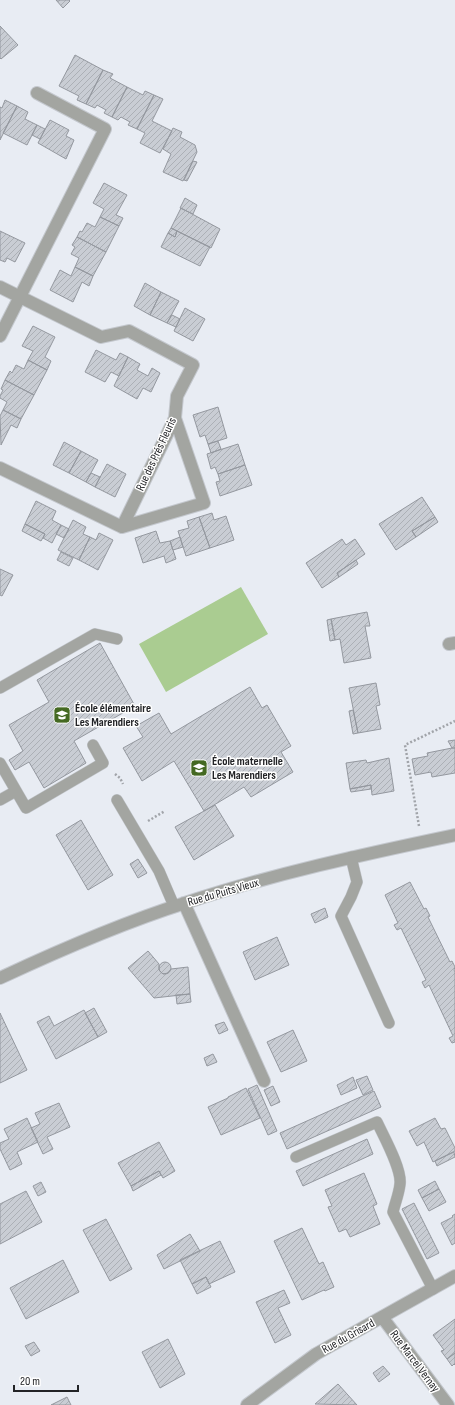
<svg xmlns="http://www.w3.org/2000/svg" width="455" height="1405" viewBox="0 0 455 1405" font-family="'Sofia Sans Condensed',sans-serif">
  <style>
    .pitch { fill: #aacc91 }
    .building { fill: url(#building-hatch); stroke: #94989f }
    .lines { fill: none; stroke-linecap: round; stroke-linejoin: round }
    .lane-casing { stroke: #c4c8ce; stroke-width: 12 }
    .street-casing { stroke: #c4c8ce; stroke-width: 14 }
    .path { stroke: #a1a4a9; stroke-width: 2.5; stroke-dasharray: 2 2; stroke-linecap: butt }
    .lane { stroke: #a3a5a1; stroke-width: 11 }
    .street { stroke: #a3a5a1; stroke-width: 12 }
    .labels { text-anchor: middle; stroke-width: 3; stroke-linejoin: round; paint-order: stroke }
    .street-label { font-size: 12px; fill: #222326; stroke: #fff }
    .poi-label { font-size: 12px; font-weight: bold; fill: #222326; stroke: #fff; text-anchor: start }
  </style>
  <defs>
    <pattern id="building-hatch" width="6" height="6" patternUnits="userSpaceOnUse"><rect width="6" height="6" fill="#c9cdd4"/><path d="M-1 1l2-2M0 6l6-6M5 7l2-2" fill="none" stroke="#acb0b6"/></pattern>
  </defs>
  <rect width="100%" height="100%" fill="#e8ecf3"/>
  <path class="pitch" d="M241 587 268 634 166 692 139 644Z"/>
  <path class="building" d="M56 0H69L70 1 63 8Z
    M0 26 18 45 1 59 0 58Z
    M75 55 103 70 86 104 77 100 79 96 59 86Z
    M103 70 113 74 110 78 127 87 112 117 104 113 106 110 97 105 95 108 86 104Z
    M127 87 143 95 145 91 154 95 137 129 128 125 130 122 121 117 118 120 112 117Z
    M154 95 163 99 152 121 172 131 160 153 140 143 145 133 137 129Z
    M5 100 17 106 0 140V107L2 108Z
    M17 106 28 112 25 119 37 125 27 145 3 133Z
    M50 120 69 130 66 136 74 140 66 159 38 143Z
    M37 125 45 129 40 139 32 135Z
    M173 128 182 132 180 137 195 145 197 152 183 181 163 172 171 154 163 149Z
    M193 161 197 162 187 181 184 180Z
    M104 183 127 195 116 215 123 218 119 226 100 217 104 209 93 203Z
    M185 198 197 205 193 214 180 208Z
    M181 208 220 229 211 248 171 228Z
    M100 217 119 226 106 252 77 237 80 231 82 232 87 223 95 227Z
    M171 228 177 231 175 237 168 233Z
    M0 231 25 243 15 262 7 258 5 262 0 260Z
    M177 231 210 247 200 266 161 247 168 233 175 237Z
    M77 237 106 252 93 276 75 267 79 258 71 254 75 247 72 245Z
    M75 267 93 276 89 286 82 282 73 302 50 290 60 270 71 276Z
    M145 283 161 292 150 315 134 306Z
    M161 292 179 301 167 323 150 315Z
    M185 308 205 319 193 341 174 331Z
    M172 315 180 319 176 327 167 323Z
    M33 326 55 337 45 357 51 361 47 370 28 360 33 351 22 346Z
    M96 350 116 360 120 353 128 357 119 376 111 372 105 382 85 372Z
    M128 357 140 364 137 370 148 376 152 368 160 373 151 392 143 388 137 399 114 386Z
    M28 360 47 370 34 395 5 380 10 371 12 373 16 365 24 369Z
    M5 380 34 395 21 419 3 410 7 402 0 398V396L3 390 1 389Z
    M218 407 227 438 208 444 205 435 200 437 193 415Z
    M3 410 21 419 17 428 11 425 1 445 0 416Z
    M218 441 221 449 211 453 208 444Z
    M64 442 81 451 69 473 53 465Z
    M238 444 245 465 218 474 215 467 211 469 207 454Z
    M81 451 98 460 86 482 69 473Z
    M107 464 126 474 115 497 95 487Z
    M245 465 252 485 220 496 216 482 220 481 218 474Z
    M91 473 100 477 95 487 86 482Z
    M422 497 435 517 412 531 416 537 396 550 379 524Z
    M36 501 56 511 52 520 61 525 52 543 43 538 45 534 25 524Z
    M212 513 214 520 226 516 234 540 210 548 199 517Z
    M199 517 210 548 186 556 178 531 189 528 187 521Z
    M435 517 438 522 416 537 412 531Z
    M73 520 86 527 83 534 90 537 79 560 58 550Z
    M25 524 45 534 41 541 22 531Z
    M61 525 69 529 64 538 56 534Z
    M156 531 160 543 170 541 176 559 166 563 164 556 143 563 135 538Z
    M99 533 113 540 98 570 79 560 90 537 96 540Z
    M180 537 183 547 173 550 170 541Z
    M342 539 346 545 355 539 365 554 337 573 339 577 322 588 306 563Z
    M61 552 73 558 69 566 57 560Z
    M356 560 358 564 339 577 337 573Z
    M0 569 13 575 2 596 0 595Z
    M367 612 370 626H365L371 658 344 663 340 639 335 640 331 619Z
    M331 619 335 640 330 641 327 620Z
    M100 643 135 706 74 741 86 763 44 788 29 762 15 770 9 760 23 751 9 725 49 702 37 680Z
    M376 683 380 705 376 706 381 729 358 733 349 688Z
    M250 687 262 708 267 705 291 746 281 752 293 772 251 797 244 787 204 811 174 761 142 781 123 748 143 737 136 726 159 713 171 734Z
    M353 710 358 733 353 734 349 711Z
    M455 740V748H452L448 741Z
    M452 748H455V773L432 777 431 772 415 775 412 759 428 756 427 753Z
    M389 758 394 791 372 795 371 785 350 789 346 763 366 760 367 763Z
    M371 785V789L351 792 350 789Z
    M215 805 234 836 194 860 175 827Z
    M81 820 113 875 88 890 56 835Z
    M138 859 147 873 138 878 130 864Z
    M410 882 424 909 426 908 430 916 428 917 450 962 452 961 455 967 454 970 455 972V1042L452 1043 449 1038 453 1036 429 985 425 988 422 982 426 980 401 928 397 930 394 925 398 923 385 895Z
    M325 908 328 917 315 923 311 914Z
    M277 937 289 965 255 980 243 952Z
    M148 951 159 964V970L163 974 168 973 171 969 188 967 190 994 154 998 128 968Z
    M159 968a6 6 0 1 1 12 0a6 6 0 1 1-12 0Z
    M190 994 191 1002 177 1004 176 995Z
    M94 1008 107 1032 98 1037 85 1013Z
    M84 1010 98 1037 56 1059 37 1022 49 1016 54 1026Z
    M0 1013 27 1070 0 1083Z
    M224 1022 228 1030 219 1034 215 1025Z
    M293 1030 307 1061 281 1072 267 1042Z
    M213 1054 217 1062 207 1066 204 1058Z
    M367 1076 373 1090 363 1095 356 1080Z
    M353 1077 357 1088 341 1095 337 1085Z
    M257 1085 277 1131 268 1135 248 1089Z
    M273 1086 280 1102 271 1106 264 1090Z
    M246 1088 260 1118 221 1135 208 1107 228 1098V1097Z
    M374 1091 381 1107 287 1149 280 1133Z
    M59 1103 70 1127 47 1137 53 1149 43 1154 31 1128 40 1124 35 1113Z
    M27 1118 38 1142 17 1152 22 1164 10 1170 0 1149V1143L9 1139 4 1129Z
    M435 1118 441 1129 445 1128 455 1148V1151L433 1162 424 1142 417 1146 409 1131Z
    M367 1139 373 1154 303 1186 296 1171Z
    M159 1142 175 1171 163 1178 159 1171 131 1186 118 1163Z
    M454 1152 455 1157 437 1166 435 1161Z
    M159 1171 161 1175 133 1191 131 1186Z
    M364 1173 377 1204 373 1206 380 1224 350 1237 346 1229 339 1232 328 1207 332 1206 325 1190Z
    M435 1181 439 1189 422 1198 418 1190Z
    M41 1182 46 1192 38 1196 33 1186Z
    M439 1189 446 1202 429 1211 422 1198Z
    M26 1191 42 1222 0 1244V1204Z
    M414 1203 439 1253 427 1259 402 1209Z
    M455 1214V1243L452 1245 441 1223 453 1217 452 1216Z
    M106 1219 132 1269 110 1281 83 1230Z
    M302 1228 319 1264 323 1262 334 1287 325 1291 324 1290 302 1300 274 1241Z
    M190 1234 200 1251 164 1269 157 1255Z
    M220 1241 235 1272 209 1284 206 1277 192 1284 180 1260Z
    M63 1260 79 1292 26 1319 10 1288Z
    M206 1277 211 1287 197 1294 192 1284Z
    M284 1290 290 1303 278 1308 291 1335 275 1343 256 1302Z
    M455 1319V1353L447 1359 441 1351 444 1350 433 1335Z
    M168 1339 185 1374 160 1388 142 1352Z
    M34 1342 40 1351 31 1356 25 1346Z
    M455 1353V1365L454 1364 452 1366 447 1359Z
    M383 1366 390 1374 379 1382 373 1373Z
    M338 1384 357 1405 315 1404Z
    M67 1397 71 1405H51Z"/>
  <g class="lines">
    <g class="lane-casing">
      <path id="lane" d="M0 688 95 634 117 639
        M0 763 26 808 103 763 93 745
        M0 800 16 791
        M117 800 159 871 174 906
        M351 857 357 882 351 897 341 916 389 1023
        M296 1157 377 1122C384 1137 402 1169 400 1184 399 1194 395 1203 393 1212L433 1289"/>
    </g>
    <g class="street-casing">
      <path id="street" d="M0 287 101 337 129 331 193 365 177 396 175 418 122 527 0 468
        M0 336 105 129 37 93
        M122 527 204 503 175 418
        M449 644 455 643
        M184 903 264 1081
        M0 978C60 950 122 923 185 903 273 874 364 854 455 835
        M382 1317 448 1405
        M247 1405 316 1354 455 1276"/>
    </g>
    <path class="path" d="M115 774 120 778 123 784
      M148 821 165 811
      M419 826 405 745 455 721"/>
    <use href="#lane" class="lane"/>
    <use href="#street" class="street"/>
  </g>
  <defs>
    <g id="school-square" transform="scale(0.9)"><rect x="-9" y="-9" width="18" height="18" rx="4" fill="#446922" stroke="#fff"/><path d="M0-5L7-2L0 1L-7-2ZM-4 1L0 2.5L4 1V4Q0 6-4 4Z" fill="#fff"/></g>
  </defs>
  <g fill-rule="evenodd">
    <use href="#school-square" x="62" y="715"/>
    <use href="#school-square" x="199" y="768"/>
  </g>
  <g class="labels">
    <g class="street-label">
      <text transform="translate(156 454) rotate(-65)" y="4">Rue des Prés Fleuris</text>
      <text transform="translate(223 892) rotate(-16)" y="4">Rue du Puits Vieux</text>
      <text transform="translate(348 1336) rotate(-29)" y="4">Rue du Grisard</text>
      <text transform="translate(415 1361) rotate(53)" y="4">Rue Marcel Vernay</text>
    </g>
    <g class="poi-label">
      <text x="75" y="712">École élémentaire<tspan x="75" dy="14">Les Marendiers</tspan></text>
      <text x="212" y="765">École maternelle<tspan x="212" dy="14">Les Marendiers</tspan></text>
    </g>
  </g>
  <path d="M14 1385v6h64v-6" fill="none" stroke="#222326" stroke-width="2"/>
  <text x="20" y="1385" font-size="12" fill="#222326" stroke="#ffffff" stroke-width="3" paint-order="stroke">20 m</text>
</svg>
